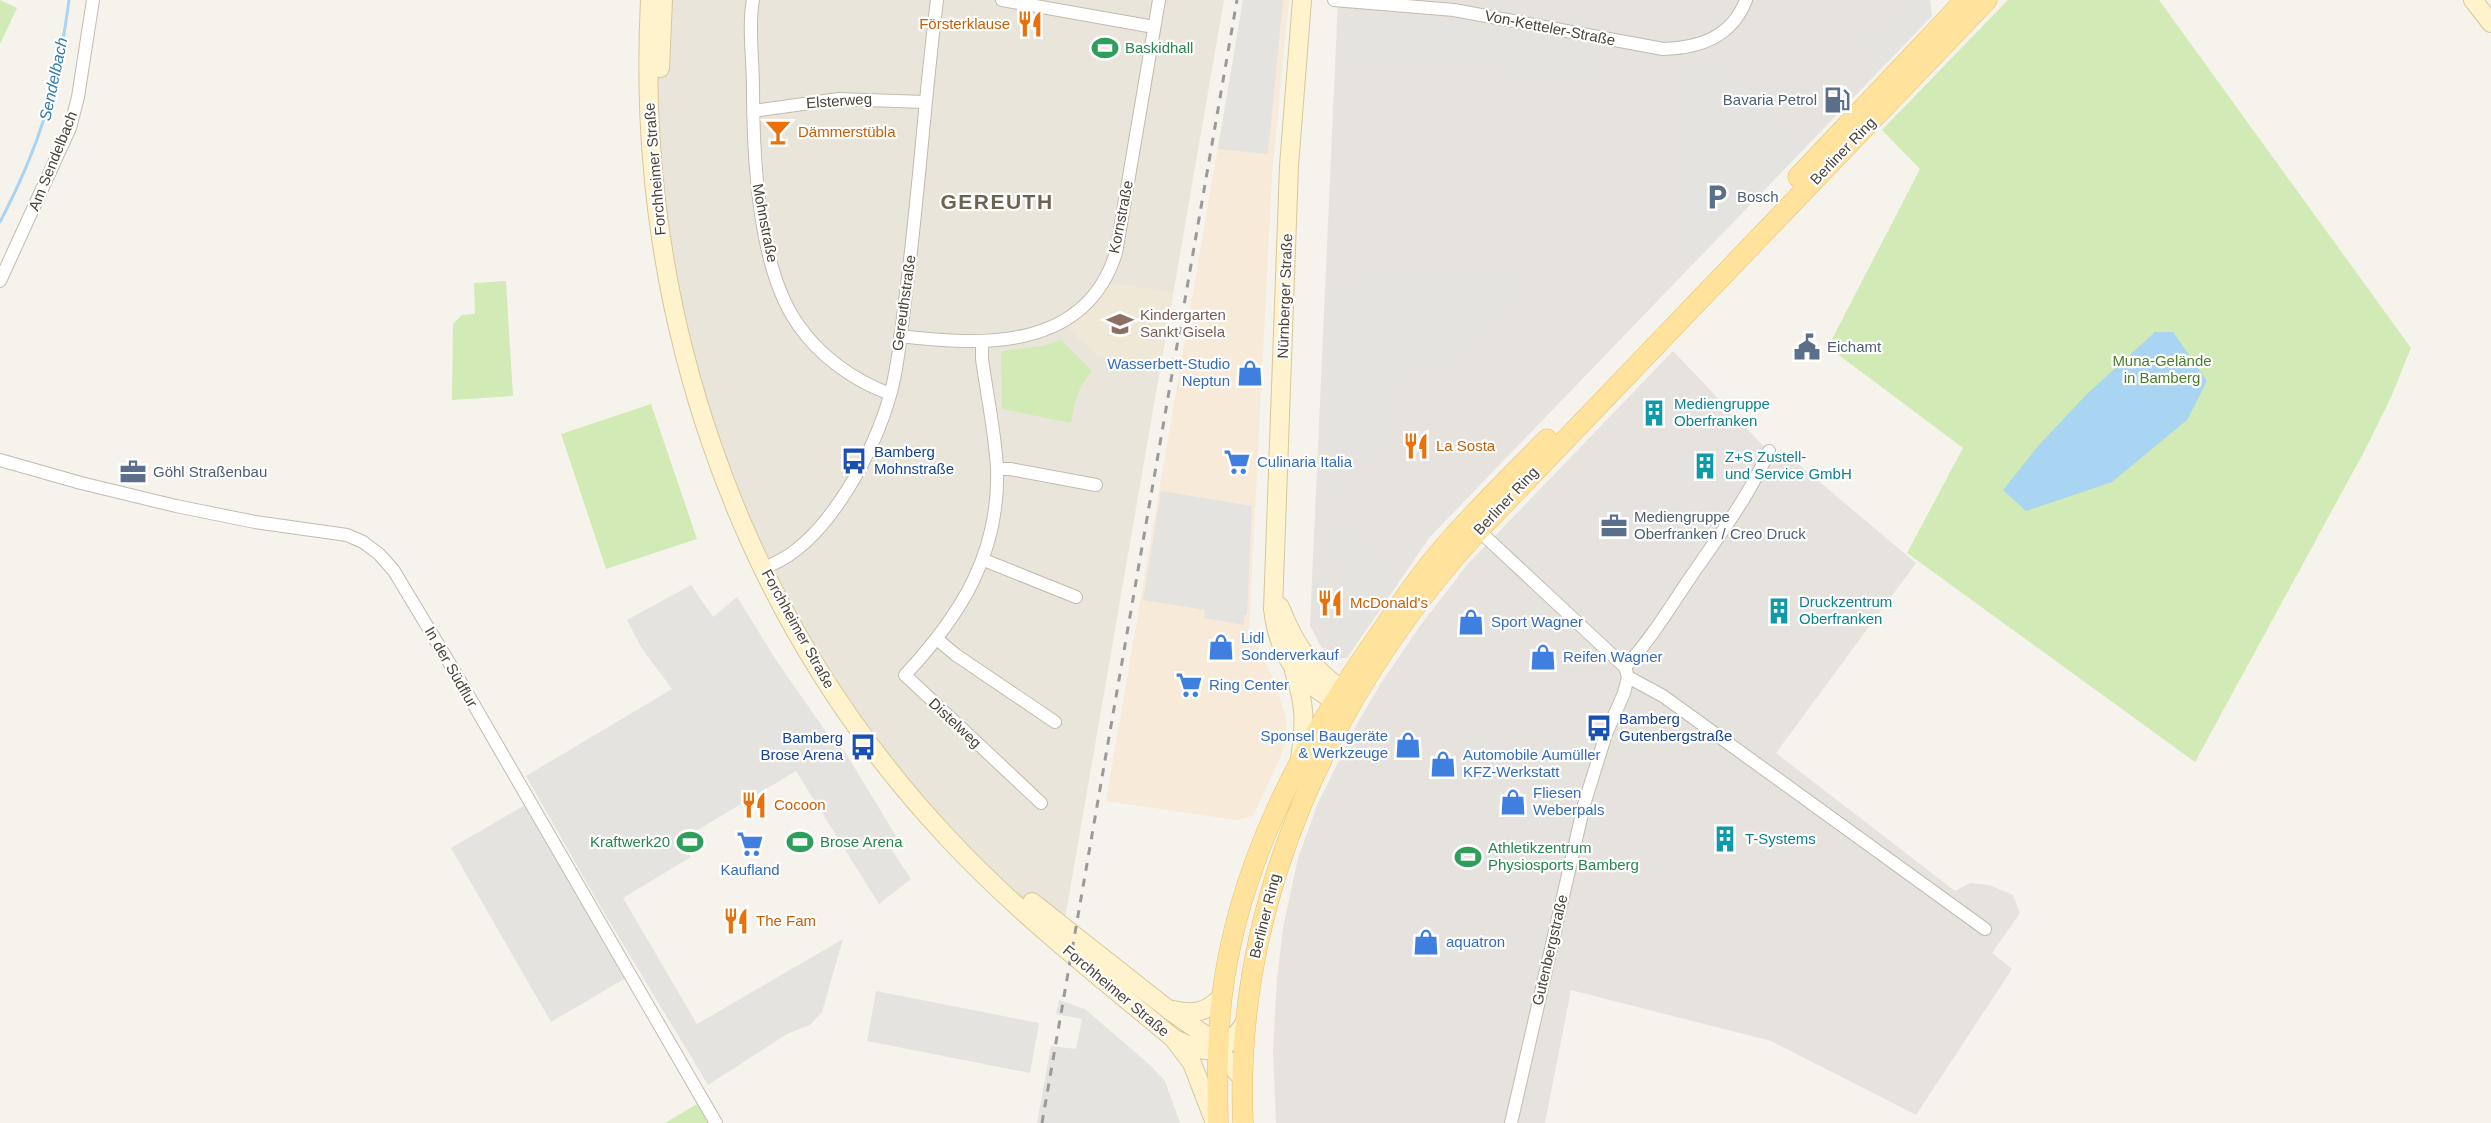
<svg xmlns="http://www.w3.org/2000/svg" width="2491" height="1123" viewBox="0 0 2491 1123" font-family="Helvetica,sans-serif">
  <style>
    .residential { fill: #eae5da }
    .commercial { fill: #f7ead8 }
    .industrial { fill: #e6e2dd }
    .education { fill: #efe8d6 }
    .green { fill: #d2eab5 }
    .parking { fill: #e5e3e0 }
    .water { fill: #a9d4f2 }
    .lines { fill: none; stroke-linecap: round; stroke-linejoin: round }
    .stream { stroke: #a9d4f2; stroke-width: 3 }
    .street-casing { stroke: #c2bbae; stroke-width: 14 }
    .secondary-casing { stroke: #d6c79b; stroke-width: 20 }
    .primary-casing { stroke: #e6c16a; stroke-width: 21 }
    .street { stroke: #fff; stroke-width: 12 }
    .secondary { stroke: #fff3cd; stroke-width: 18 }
    .primary { stroke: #ffe39c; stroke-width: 20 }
    .rail { stroke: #9a9a9a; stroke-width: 3; stroke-dasharray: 8 8; stroke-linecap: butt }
    .labels { text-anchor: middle; stroke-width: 4.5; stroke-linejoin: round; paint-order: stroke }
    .food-label { font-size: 15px; fill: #c56008; stroke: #fff; text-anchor: start }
    .street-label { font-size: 15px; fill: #4b4439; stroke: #fff }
    .leisure-label { font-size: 15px; fill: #27864d; stroke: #fff; text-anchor: start }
    .service-label { font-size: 15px; fill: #4e5e75; stroke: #fff; text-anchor: start }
    .education-label { font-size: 15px; fill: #785e54; stroke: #fff; text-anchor: start }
    .park-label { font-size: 15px; fill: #4a7f2a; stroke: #fff }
    .shop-label { font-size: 15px; fill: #366cbe; stroke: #fff; text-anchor: start }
    .culture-label { font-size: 15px; fill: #0d838f; stroke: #fff; text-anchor: start }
    .transit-label { font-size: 15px; fill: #164399; stroke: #fff; text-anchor: start }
    .water-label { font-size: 16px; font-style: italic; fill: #2e7ab2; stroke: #fff }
    .district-label { font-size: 21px; font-weight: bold; letter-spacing: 1.5px; fill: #6e6250; stroke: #fff }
  </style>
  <rect width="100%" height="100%" fill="#f6f3ec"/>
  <path class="residential" d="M657 0H1224L1062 936 996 881 948 829 860 720 808 640 738 501 688 342 662 200 655 64Z"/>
  <path class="commercial" d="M1243 0H1289L1272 175 1249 629 1275 682 1286 718 1285 742 1281 756 1253 816 1236 820 1106 801Z"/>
  <path class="industrial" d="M1338 0H1930L1932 16 1429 538 1347 658H1338L1321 647 1310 625Z
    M1673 351 1772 455 1784 452 1916 563 1776 753 1955 891 1970 883 1989 885 2013 895 2020 913 1992 953 2012 969 1916 1115 1771 1041 1571 990 1545 1123H1276L1273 1051 1277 979 1283 928 1298 858 1318 803 1357 724 1381 683 1420 626 1467 565Z"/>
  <path class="education" d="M1109 283 1173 292 1160 362 1097 356 1067 328 1089 311Z"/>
  <path class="green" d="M0 0 17 8 0 44Z
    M2008 0H2159L2411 348 2391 397 2366 448 2195 762 1907 553 1963 448 1828 347 1920 169 1882 130Z
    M506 281 513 396 452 400 453 324 462 315 475 314 474 283Z
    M1061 340 1092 371C1078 387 1074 402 1071 423L1002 409 1001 351 1042 346Z
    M651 404 697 539 606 569 561 434Z
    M698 1104 708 1123H665L697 1104Z"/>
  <path class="parking" d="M1243 0H1283L1268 154 1218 149Z
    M1911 0H1926L1929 3 1926 10 1932 16 1875 73 1869 67 1874 61 1859 46 1876 28 1881 31 1887 24 1884 20 1897 7 1901 10Z
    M1351 12 1432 17 1601 48V73L1348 62Z
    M1707 62 1772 126 1778 121 1805 147 1693 264 1677 247 1680 66Z
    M1367 275 1518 278 1529 289 1447 374 1427 356 1383 401 1401 419 1327 495 1330 284 1346 286Z
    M1161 491 1252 506 1247 615H1244V625L1204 618 1205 610 1143 600Z
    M1339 524 1399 582 1347 652 1331 641 1343 622V557L1324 556V538Z
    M691 585 713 617 737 597 778 663 831 739 845 752 896 836 890 847 911 879 879 904 796 771 681 840 691 857 623 898 697 1024 843 939 822 1012 810 1025 787 1034 708 1085 600 906 526 776 672 689 641 647 627 620Z
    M525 805 626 978 551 1022 451 848Z
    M876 991 1039 1023 1030 1073 867 1041Z
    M1059 1000 1085 1009 1150 1065 1165 1081 1180 1123H1037L1051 1046 1076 1049 1082 1019 1056 1014Z"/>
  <path class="water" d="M2155 332H2173L2207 381 2187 420 2112 482 2026 511 2003 490 2039 445 2086 395Z"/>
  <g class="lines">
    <path class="stream" d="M0 222C40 146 58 85 69 0"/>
    <g class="street-casing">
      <path id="street" d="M753 0C748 25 753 61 753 87 753 154 758 267 797 323 819 356 853 380 890 394
        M1002 0 1154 27
        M1334 0 1454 10 1663 49C1700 48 1732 37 1746 0
        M753 111 839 99 925 102
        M0 281 70 128 78 97 93 0
        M900 336C983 346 1085 351 1116 253L1159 0
        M982 341V359C987 395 995 432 997 468 1000 553 961 615 905 675L1041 803
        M0 460 81 483 176 506 255 522 347 535 363 542 379 554 394 571 456 674 716 1123
        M997 469H1010L1096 485
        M1475 527 1625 667 1628 677 1624 693 1606 734 1584 805 1511 1123
        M984 560 1076 597
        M773 564C829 539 875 450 891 392 900 358 902 320 907 285 919 190 925 95 937 0
        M938 640 956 655 1055 722
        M1625 667C1655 635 1676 597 1701 562 1728 523 1749 495 1769 451
        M1628 677 1663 696 1985 929"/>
    </g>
    <g class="secondary-casing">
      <path id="secondary" d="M650 0C634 306 735 609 945 835 1014 910 1095 973 1173 1038L1192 1063 1215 1123
        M1302 0 1289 166 1273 609C1280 666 1302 680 1347 710
        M2473 0 2491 23
        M660 68 663 0
        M1280 607C1296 649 1315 673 1353 697
        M1294 671C1306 706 1305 724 1300 759
        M1032 902 1169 1010 1208 1037 1241 1077
        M1173 1010C1194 1015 1208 1012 1222 996
        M1177 1040C1210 1056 1223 1055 1245 1023"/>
    </g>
    <g class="primary-casing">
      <path id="primary" d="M1798 177 1965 0
        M1218 1123C1217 1081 1217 1038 1222 996 1238 866 1300 748 1374 642 1398 607 1422 571 1450 540 1481 505 1515 472 1547 439
        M1243 1123C1233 902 1331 692 1478 531L1987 0"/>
    </g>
    <use href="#street" class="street"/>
    <use href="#secondary" class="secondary"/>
    <use href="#primary" class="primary"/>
    <path class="rail" d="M1042 1123 1237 0"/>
  </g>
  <defs>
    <g id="restaurant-bare" transform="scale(2.07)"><path d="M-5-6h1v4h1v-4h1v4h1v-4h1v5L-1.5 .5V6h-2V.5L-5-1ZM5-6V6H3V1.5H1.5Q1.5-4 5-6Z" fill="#e8710a" stroke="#fff" stroke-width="2.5" paint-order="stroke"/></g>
    <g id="stadium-bare" transform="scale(2.07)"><path d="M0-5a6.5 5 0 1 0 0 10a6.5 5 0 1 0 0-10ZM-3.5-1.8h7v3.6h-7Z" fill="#2e9e5b" stroke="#fff" stroke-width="2.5" paint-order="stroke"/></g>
    <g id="fuel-bare" transform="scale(2.07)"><path d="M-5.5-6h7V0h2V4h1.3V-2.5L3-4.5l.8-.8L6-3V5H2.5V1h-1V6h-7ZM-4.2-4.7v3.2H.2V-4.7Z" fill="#5c6f8a" stroke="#fff" stroke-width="2.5" paint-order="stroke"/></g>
    <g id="bar-bare" transform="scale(2.07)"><path d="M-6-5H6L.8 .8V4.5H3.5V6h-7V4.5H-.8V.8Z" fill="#e8710a" stroke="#fff" stroke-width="2.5" paint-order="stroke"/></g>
    <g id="parking-bare" transform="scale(2.07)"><path d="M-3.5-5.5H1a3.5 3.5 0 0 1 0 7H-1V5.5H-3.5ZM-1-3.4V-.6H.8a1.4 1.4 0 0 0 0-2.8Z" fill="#5c6f8a" stroke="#fff" stroke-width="2.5" paint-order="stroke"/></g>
    <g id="school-bare" transform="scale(2.07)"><path d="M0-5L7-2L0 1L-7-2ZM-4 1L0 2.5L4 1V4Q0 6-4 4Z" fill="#8d6e63" stroke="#fff" stroke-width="2.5" paint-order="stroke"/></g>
    <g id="civic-bare" transform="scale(2.07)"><path d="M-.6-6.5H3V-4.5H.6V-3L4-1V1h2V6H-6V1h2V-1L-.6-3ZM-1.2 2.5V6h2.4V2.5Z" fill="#5c6f8a" stroke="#fff" stroke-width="2.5" paint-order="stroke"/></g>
    <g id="shop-bare" transform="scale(2.07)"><path d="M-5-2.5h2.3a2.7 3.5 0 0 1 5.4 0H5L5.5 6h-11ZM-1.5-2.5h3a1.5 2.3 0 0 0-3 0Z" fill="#3f7fe0" stroke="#fff" stroke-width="2.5" paint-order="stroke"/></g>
    <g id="building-bare" transform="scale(2.07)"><path d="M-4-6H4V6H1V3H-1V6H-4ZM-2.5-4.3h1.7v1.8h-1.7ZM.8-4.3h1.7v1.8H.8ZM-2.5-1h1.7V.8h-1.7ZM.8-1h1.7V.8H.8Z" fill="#0f9aa8" stroke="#fff" stroke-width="2.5" paint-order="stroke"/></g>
    <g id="bus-bare" transform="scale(2.07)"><path d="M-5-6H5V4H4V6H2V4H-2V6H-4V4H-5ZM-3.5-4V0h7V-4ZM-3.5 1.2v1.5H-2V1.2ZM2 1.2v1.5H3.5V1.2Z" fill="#1a4fb4" stroke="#fff" stroke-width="2.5" paint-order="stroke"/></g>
    <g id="supermarket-bare" transform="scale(2.07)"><path d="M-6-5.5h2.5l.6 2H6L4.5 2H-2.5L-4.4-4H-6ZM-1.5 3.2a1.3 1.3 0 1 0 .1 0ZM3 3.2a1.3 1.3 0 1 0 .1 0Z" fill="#3f7fe0" stroke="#fff" stroke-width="2.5" paint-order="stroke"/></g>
    <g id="office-bare" transform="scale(2.07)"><path d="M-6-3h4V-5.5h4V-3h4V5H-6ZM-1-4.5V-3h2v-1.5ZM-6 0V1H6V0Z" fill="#5c6f8a" stroke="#fff" stroke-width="2.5" paint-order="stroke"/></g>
  </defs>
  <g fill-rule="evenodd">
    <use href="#restaurant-bare" x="1030" y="24"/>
    <use href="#stadium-bare" x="1105" y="48"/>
    <use href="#fuel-bare" x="1837" y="100"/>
    <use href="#bar-bare" x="778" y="132"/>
    <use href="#parking-bare" x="1717" y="197"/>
    <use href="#school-bare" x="1120" y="324"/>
    <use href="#civic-bare" x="1807" y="347"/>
    <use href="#shop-bare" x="1250" y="373"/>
    <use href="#building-bare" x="1654" y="413"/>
    <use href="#restaurant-bare" x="1416" y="446"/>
    <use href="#bus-bare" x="854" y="461"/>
    <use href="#supermarket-bare" x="1237" y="462"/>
    <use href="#building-bare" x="1705" y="466"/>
    <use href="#office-bare" x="133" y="472"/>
    <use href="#office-bare" x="1614" y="526"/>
    <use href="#restaurant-bare" x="1330" y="603"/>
    <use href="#building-bare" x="1779" y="611"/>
    <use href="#shop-bare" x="1471" y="622"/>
    <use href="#shop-bare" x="1221" y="647"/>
    <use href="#shop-bare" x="1543" y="657"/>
    <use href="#supermarket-bare" x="1189" y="685"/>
    <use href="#bus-bare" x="1599" y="728"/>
    <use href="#shop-bare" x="1408" y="745"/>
    <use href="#bus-bare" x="863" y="747"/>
    <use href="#shop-bare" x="1443" y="764"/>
    <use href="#shop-bare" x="1513" y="802"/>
    <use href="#restaurant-bare" x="754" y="805"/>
    <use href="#building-bare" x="1725" y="839"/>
    <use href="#stadium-bare" x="690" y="842"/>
    <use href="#stadium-bare" x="800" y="842"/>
    <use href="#supermarket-bare" x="750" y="844"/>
    <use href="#stadium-bare" x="1468" y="857"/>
    <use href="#restaurant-bare" x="736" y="921"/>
    <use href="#shop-bare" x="1426" y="942"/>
  </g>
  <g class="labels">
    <g class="food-label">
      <text x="1010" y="29" text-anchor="end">Försterklause</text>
      <text x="798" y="137">Dämmerstübla</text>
      <text x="1436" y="451">La Sosta</text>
      <text x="1350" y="608">McDonald's</text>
      <text x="774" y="810">Cocoon</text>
      <text x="756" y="926">The Fam</text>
    </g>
    <g class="street-label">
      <text transform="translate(1550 28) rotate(11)" y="5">Von-Ketteler-Straße</text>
      <text transform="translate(839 101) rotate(-4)" y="5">Elsterweg</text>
      <text transform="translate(1843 151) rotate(-46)" y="5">Berliner Ring</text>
      <text transform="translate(53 161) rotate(-68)" y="5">Am Sendelbach</text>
      <text transform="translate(655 169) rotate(-95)" y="5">Forchheimer Straße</text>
      <text transform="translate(1121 217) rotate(-79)" y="5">Kornstraße</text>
      <text transform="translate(765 223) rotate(79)" y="5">Mohnstraße</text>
      <text transform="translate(1285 296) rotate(-88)" y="5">Nürnberger Straße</text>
      <text transform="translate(904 303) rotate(-82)" y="5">Gereuthstraße</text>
      <text transform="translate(1506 501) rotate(-47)" y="5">Berliner Ring</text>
      <text transform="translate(798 629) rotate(61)" y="5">Forchheimer Straße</text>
      <text transform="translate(451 667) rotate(60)" y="5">In der Südflur</text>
      <text transform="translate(955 723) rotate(43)" y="5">Distelweg</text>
      <text transform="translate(1265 916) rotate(-76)" y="5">Berliner Ring</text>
      <text transform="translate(1550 950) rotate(-77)" y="5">Gutenbergstraße</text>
      <text transform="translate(1116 991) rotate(40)" y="5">Forchheimer Straße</text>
    </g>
    <g class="leisure-label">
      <text x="1125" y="53">Baskidhall</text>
      <text x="670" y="847" text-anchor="end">Kraftwerk20</text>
      <text x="820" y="847">Brose Arena</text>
      <text x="1488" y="853">Athletikzentrum<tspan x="1488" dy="17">Physiosports Bamberg</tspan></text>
    </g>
    <g class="service-label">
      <text x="1817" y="105" text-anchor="end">Bavaria Petrol</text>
      <text x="1737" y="202">Bosch</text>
      <text x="1827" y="352">Eichamt</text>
      <text x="153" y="477">Göhl Straßenbau</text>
      <text x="1634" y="522">Mediengruppe<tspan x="1634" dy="17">Oberfranken / Creo Druck</tspan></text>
    </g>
    <g class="education-label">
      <text x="1140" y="320">Kindergarten<tspan x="1140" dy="17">Sankt Gisela</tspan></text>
    </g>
    <g class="park-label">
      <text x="2162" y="366">Muna-Gelände<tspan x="2162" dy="17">in Bamberg</tspan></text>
    </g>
    <g class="shop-label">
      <text x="1230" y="369" text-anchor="end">Wasserbett-Studio<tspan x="1230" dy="17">Neptun</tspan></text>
      <text x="1257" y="467">Culinaria Italia</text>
      <text x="1491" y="627">Sport Wagner</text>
      <text x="1241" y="643">Lidl<tspan x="1241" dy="17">Sonderverkauf</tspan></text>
      <text x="1563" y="662">Reifen Wagner</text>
      <text x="1209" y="690">Ring Center</text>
      <text x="1388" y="741" text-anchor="end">Sponsel Baugeräte<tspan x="1388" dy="17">&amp; Werkzeuge</tspan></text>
      <text x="1463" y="760">Automobile Aumüller<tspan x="1463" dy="17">KFZ-Werkstatt</tspan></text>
      <text x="1533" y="798">Fliesen<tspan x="1533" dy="17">Weberpals</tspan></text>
      <text x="750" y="875" text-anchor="middle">Kaufland</text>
      <text x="1446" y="947">aquatron</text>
    </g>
    <g class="culture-label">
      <text x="1674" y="409">Mediengruppe<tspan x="1674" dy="17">Oberfranken</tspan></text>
      <text x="1725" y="462">Z+S Zustell-<tspan x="1725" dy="17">und Service GmbH</tspan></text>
      <text x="1799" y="607">Druckzentrum<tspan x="1799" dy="17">Oberfranken</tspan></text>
      <text x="1745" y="844">T-Systems</text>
    </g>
    <g class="transit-label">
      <text x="874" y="457">Bamberg<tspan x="874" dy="17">Mohnstraße</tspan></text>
      <text x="1619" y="724">Bamberg<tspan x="1619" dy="17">Gutenbergstraße</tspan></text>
      <text x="843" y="743" text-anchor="end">Bamberg<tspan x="843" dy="17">Brose Arena</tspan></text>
    </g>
    <g class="water-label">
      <text transform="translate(53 79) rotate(-78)" y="6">Sendelbach</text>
    </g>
    <g class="district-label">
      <text x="997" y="209">GEREUTH</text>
    </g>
  </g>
</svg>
